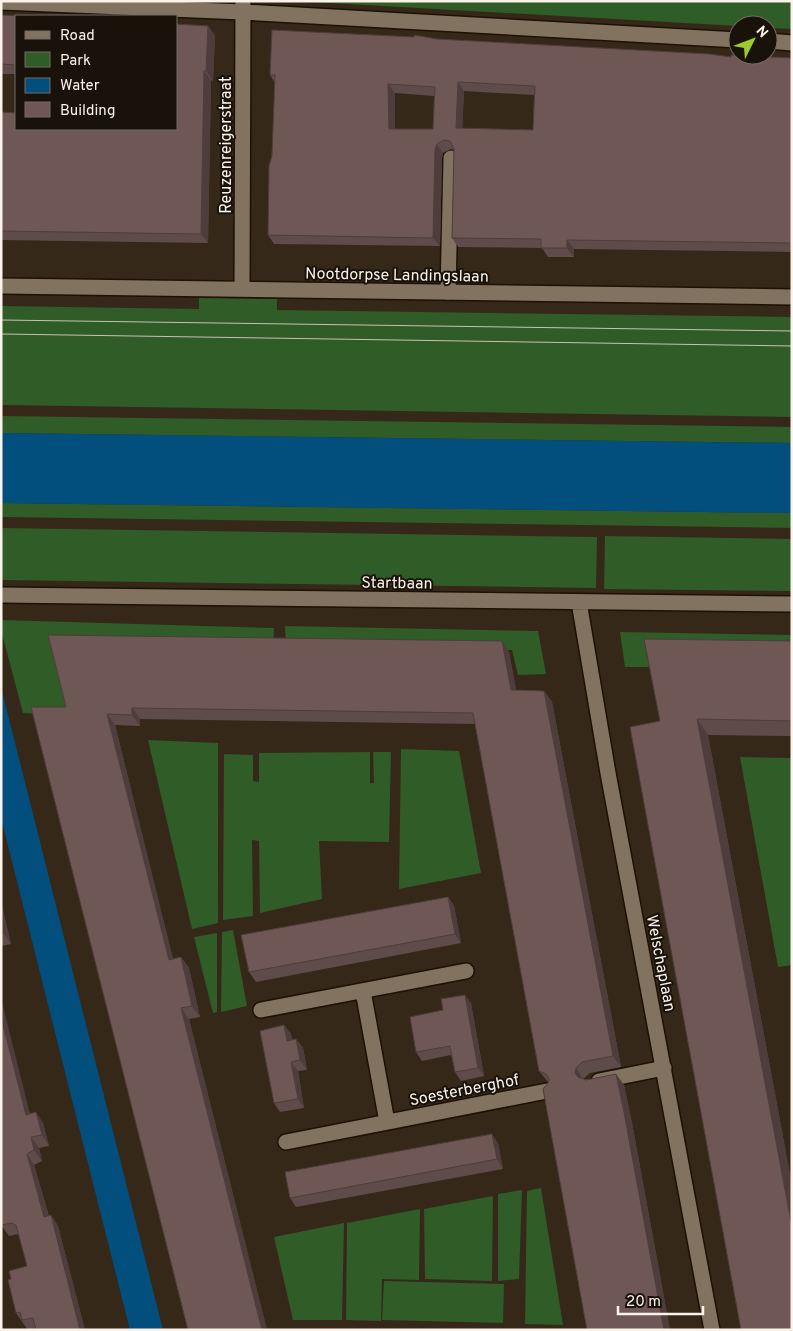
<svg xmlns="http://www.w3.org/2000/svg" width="793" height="1331" viewBox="0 0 793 1331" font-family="Overpass,sans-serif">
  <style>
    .green { fill: #2f5c27 }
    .water { fill: #024f7d }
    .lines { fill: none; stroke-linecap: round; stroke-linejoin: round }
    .service-casing { stroke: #1c1103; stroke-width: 18 }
    .minor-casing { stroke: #1c1103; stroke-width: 18 }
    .service { stroke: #817360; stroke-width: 15 }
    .minor { stroke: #817360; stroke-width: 15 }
    .tram { stroke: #cac1b5; stroke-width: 1 }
    .wall { fill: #5f4b49; fill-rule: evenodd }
    .shaded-wall { fill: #4e3d3c }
    .building { fill: #6f5755; stroke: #4e3d3c; fill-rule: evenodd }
    .labels { text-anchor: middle; stroke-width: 4; stroke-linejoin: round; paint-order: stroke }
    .street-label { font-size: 16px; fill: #fbf3e9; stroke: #18120b }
  </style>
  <rect width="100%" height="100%" fill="#352818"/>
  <path class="green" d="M295 1H792V29L768 28V25L738 26Z
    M199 298 277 299V310L792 317V417L1 405V306L199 309Z
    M1 416 792 427V443L1 433Z
    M1 503 792 513V528L1 517Z
    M1 528 597 537 596 588 1 580Z
    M605 536 792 539V591L604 589Z
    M1 620 274 628 273 646 69 715 23 713 1 630Z
    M285 626 538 631 546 674 518 675 512 650 286 645Z
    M620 632 792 635V647L652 667H625Z
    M148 740 218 743V923L192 929Z
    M401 749 459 751 481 873 399 889Z
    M370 752V783H374L373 752H391L389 842 319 841 322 899 260 913 259 841 252 840 253 916 223 920 224 754 253 755V781L259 782V753Z
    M740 757 792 758V965L778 967Z
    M233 930 247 1006 221 1012 222 932Z
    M217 933V1012L213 1013 194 937Z
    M541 1188 563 1325 525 1324 527 1191Z
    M522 1190 519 1279 498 1281V1194Z
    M493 1196 492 1281 425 1279 424 1209Z
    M420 1209 419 1280 382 1279 381 1321 346 1320 347 1223Z
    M344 1223 342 1320H293L274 1237Z
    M384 1281 504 1284 503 1323 382 1320Z"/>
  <path class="water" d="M1 433 792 443V513L1 503Z
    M1 687 163 1330H130L1 818Z"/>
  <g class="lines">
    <g class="service-casing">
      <path id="service" d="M448 292 451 158"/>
    </g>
    <g class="minor-casing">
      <path id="minor" d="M1 2 243 12 738 40
        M768 41 792 43
        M1 286 792 297
        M242 289 243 1
        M1 595 792 604
        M579 602 608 773 712 1330
        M363 991 387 1122
        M261 1010 466 971
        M599 1081 664 1068
        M286 1142 547 1091"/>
    </g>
    <use href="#service" class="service"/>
    <use href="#minor" class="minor"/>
    <path class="tram" d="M1 320 792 331
      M1 334 792 346"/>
  </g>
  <path class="wall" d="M1 15 16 16V74H1Z
    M208 26 215 36 213 81 211 80 208 243 1 240V112L176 129Z
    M437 39 731 57 792 58V252L574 249V257H548L542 248 458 247 452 238 454 150 451 149 443 153 442 158 440 246 274 244 268 235 275 83 270 75ZM464 91 534 95 533 130 462 128ZM395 93 434 96 433 129H395Z
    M792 641V736L708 735 792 1185V1330L660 721Z
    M509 652 516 690 544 691 552 702 621 1067 590 1073 583 1079 624 1085 632 1123 670 1330H587L548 1082 539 1071 475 724 140 719V726L115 725 173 959 181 957 189 968 200 1017 189 1019 267 1330H188L66 707Z
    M448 897 454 906 461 943 256 982 249 972Z
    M1 902 11 944 1 946Z
    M471 1003 484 1076 461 1081 455 1072 451 1055 422 1061 416 1052Z
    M284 1025 291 1034 292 1040 296 1039 303 1048 307 1070 298 1071 304 1108 280 1112 274 1103Z
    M30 1114 43 1123 49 1146 39 1148 42 1161 34 1165 49 1216 51 1215 58 1226 85 1330H28L16 1313 11 1279 27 1266 19 1234 9 1236 1 1225Z
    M498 1143 503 1169 296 1207 290 1198Z"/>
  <path class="shaded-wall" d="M208 26 215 36 213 81 206 71Z
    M204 71 211 80 208 243 201 234Z
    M458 82 464 91 462 137 456 128Z
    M388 84 395 93V138L389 129Z
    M437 144 443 153 442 158 440 246 433 238 435 149Z
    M567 240 574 249V257L567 248Z
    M502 641 509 652 518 701 511 690Z
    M544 691 552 702 621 1067 613 1056Z
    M132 708 140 719V726L132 715Z
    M107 714 115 725 176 971 169 960Z
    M697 719 708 735 792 1185V1227Z
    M448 897 454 906 461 943 455 934Z
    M1 902 11 944 3 933 1 924Z
    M181 957 189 968 200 1017 192 1006Z
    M465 995 471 1003 484 1076 478 1068Z
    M1 998 33 1126 26 1115 1 1017Z
    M181 1008 189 1019 267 1330H262Z
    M284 1025 291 1034 293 1050 287 1041Z
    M296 1039 303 1048 307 1070 300 1060Z
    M291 1062 298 1071 304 1108 298 1099Z
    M576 1068 583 1079V1084L585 1088 575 1073Z
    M616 1074 624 1085 632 1123 670 1330H664Z
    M36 1112 43 1123 49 1146 42 1135Z
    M492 1134 498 1143 503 1169 497 1159Z
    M31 1137 39 1148 42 1161 34 1150Z
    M27 1154 34 1165 52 1228 44 1217Z
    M51 1215 58 1226 85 1330H80Z"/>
  <path class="building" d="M1 15 26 16H16V65L1 64Z
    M176 24 208 26 206 71H204L201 234 1 231V112L16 113V129H176Z
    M272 30 414 37V35L437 39 709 54 731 57V55L792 58V243L567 240V248H541V239L452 238 454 149 450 141 444 140 437 144 435 149 433 238 268 235 269 166 272 156 275 75H270ZM458 82 535 86 533 130 456 128ZM388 84 435 87 433 129H389Z
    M48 635 502 641 511 690 544 691 613 1056 582 1062 576 1068 575 1073 578 1077 586 1080 616 1074 624 1112 664 1330H587L543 1089 548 1083 549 1079 546 1074 539 1071 473 713 132 708V715L107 714 169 960 181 957 192 1006 181 1008 262 1330H188L31 707H66Z
    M644 639 792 641V721L697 719 792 1227V1330H741L630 727 660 721Z
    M448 897 455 934 249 972 241 935Z
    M1 924 3 933H1Z
    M465 995 478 1068 455 1072 450 1046 416 1052 410 1017 443 1010 441 999Z
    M1 1017 26 1115 36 1112 42 1135 31 1137 34 1150 27 1154 44 1217 51 1215 80 1330H36L33 1318 22 1320 20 1312 16 1313 8 1280 11 1279 9 1271 27 1266 16 1225H14L13 1223 1 1225Z
    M284 1025 287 1041 296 1039 300 1060 291 1062 298 1099 274 1103 260 1031Z
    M492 1134 497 1159 290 1198 285 1172Z"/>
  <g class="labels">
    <g class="street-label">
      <text transform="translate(225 145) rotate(-90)" y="6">Reuzenreigerstraat</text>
      <text transform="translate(397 274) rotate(1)" y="6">Nootdorpse Landingslaan</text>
      <text transform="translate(397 582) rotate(1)" y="6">Startbaan</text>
      <text transform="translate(662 963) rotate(79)" y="6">Welschaplaan</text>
      <text transform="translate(464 1089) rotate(-11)" y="6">Soesterberghof</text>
    </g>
  </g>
  <rect width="793" height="1331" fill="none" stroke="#fbf3e9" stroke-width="5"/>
  <rect x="15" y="15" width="162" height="115" fill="#18120b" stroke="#736c64"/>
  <rect x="25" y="31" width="25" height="8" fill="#817360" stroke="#736c64"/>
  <text x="60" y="40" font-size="15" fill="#fbf3e9">Road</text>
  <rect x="25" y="52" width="25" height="15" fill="#2f5c27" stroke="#736c64"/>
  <text x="60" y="65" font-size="15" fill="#fbf3e9">Park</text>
  <rect x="25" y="78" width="25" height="15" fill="#024f7d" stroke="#736c64"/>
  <text x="60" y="90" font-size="15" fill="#fbf3e9">Water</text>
  <rect x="25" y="102" width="25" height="15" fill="#6f5755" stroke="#736c64"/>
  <text x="60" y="115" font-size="15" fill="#fbf3e9">Building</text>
  <g transform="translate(753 40) rotate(48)"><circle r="24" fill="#18120b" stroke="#736c64"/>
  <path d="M0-4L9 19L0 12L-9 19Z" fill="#9fca2d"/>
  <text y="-8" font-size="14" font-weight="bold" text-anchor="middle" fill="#fbf3e9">N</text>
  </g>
  <path d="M618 1306v8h85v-8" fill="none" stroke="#fbf3e9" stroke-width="2.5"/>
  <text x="626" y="1306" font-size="15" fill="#fbf3e9" stroke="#18120b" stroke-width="4" paint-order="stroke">20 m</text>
</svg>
